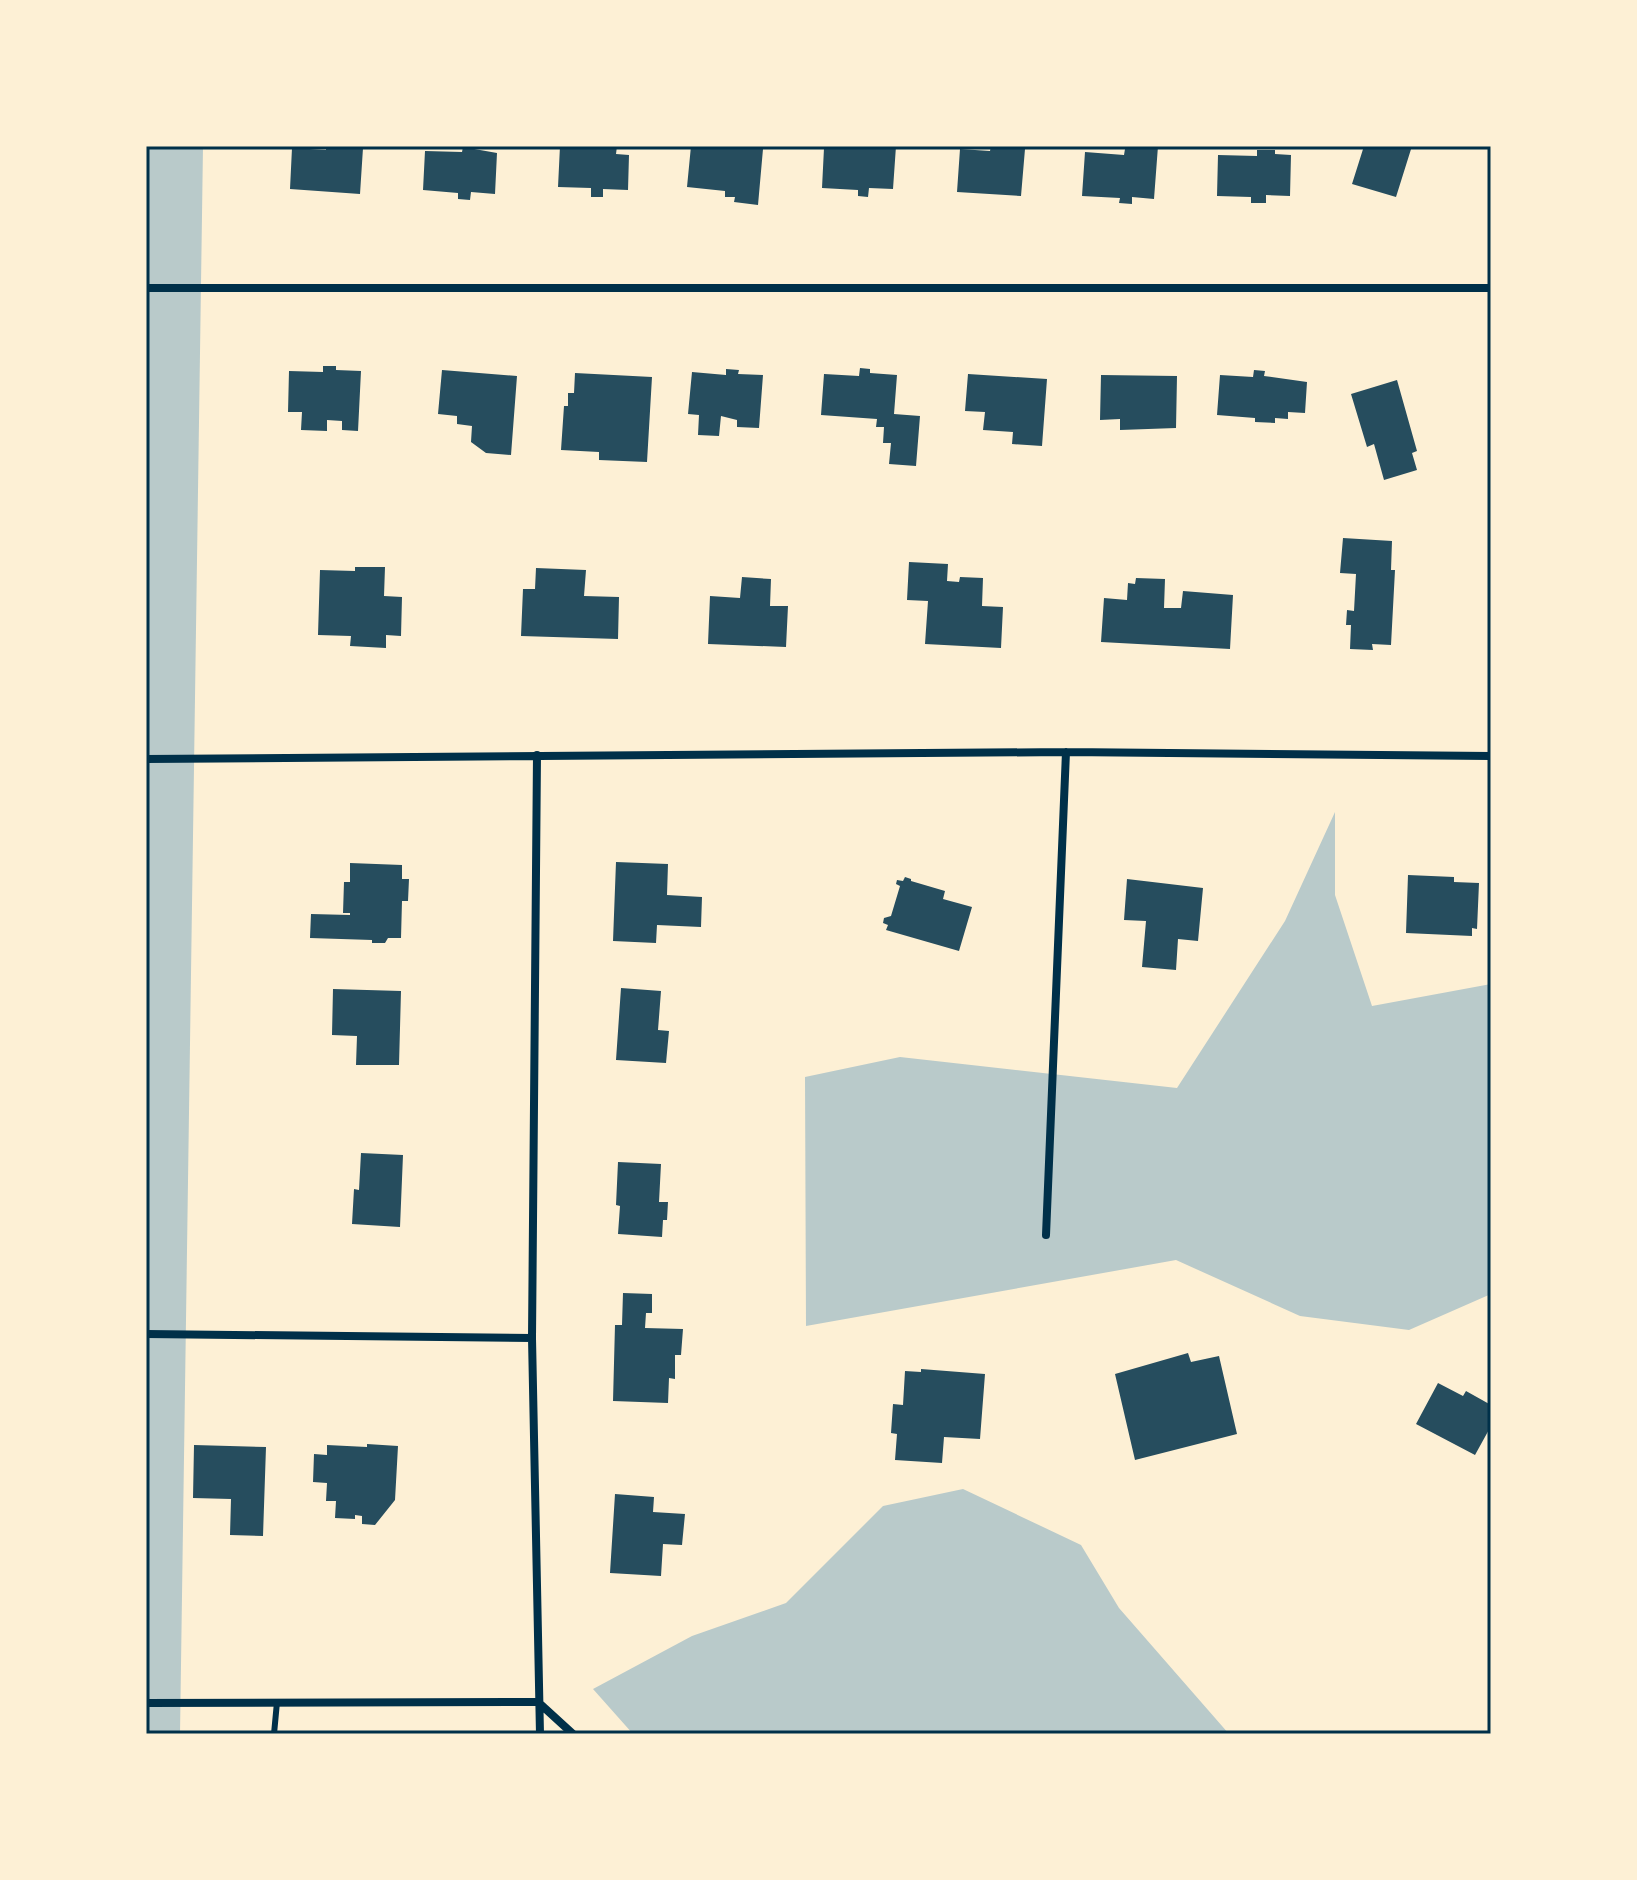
<svg xmlns="http://www.w3.org/2000/svg" width="1637" height="1880" viewBox="0 0 1637 1880" font-family="Arial,sans-serif">
  <style>
    .green { fill: #b9caca }
    .building { fill: #264d5e }
    .lines { fill: none; stroke-linecap: round; stroke-linejoin: round }
    .service { stroke: #003049; stroke-width: 6 }
    .minor { stroke: #003049; stroke-width: 8 }
    .neatline { fill: none; stroke: #003049; stroke-width: 3 }
  </style>
  <rect width="100%" height="100%" fill="#fdf0d5"/>
  <path class="green" d="M146 146H203L180 1734H146Z
    M1335 812V895L1372 1006 1491 984V1294L1409 1330 1300 1316 1176 1260 806 1326 805 1077 900 1057 1177 1088 1285 921Z
    M963 1489 1081 1545 1119 1608 1229 1734H633L593 1689 692 1636 786 1603 883 1506Z"/>
  <path class="building" d="M326 146 363 148 360 194 290 189 292 148 326 150Z
    M560 146H617L616 154 629 155 628 190 603 189V197H591V188L558 187Z
    M691 146 726 149V146H759V149H763L758 205 734 202 735 197H725V191L687 187Z
    M832 146H850V148L862 149V146H896L893 189 869 188 868 197 858 196V190L822 188 824 148 831 149Z
    M991 146 1025 149 1021 196 957 192 960 149 990 151Z
    M1130 146H1158L1154 199 1132 197V204L1119 203 1120 198 1082 196 1085 152 1124 155 1125 149H1130Z
    M1364 146H1412L1396 197 1352 184Z
    M463 147 497 153 495 194 471 192 470 200 458 199V193L423 190 425 151 462 152Z
    M1257 150H1275V154L1291 155 1290 196 1266 195V203H1251V197L1217 196 1218 155 1257 156Z
    M323 366H336V370L361 371 358 431 342 430V421L327 420V431L301 430 302 412H288L289 371 323 372Z
    M860 368 870 369V373L897 375 894 414 920 416 916 466 889 464 891 443H883L884 427H876L877 419 821 415 824 374 859 376Z
    M726 369 739 370 738 374 763 375 759 428 737 427V420L721 416 719 436 698 435 699 415 688 414 692 372 726 375Z
    M442 370 517 376 511 455 486 453 471 442 472 426 457 424V416L438 414Z
    M1254 370 1265 371 1264 376 1307 382 1305 413 1288 412V419L1275 418V423L1255 422V418L1217 415 1220 375 1253 377Z
    M575 373 652 377 647 462 599 460V452L561 450 564 406H568V393H574Z
    M968 374 1047 379 1042 446 1012 444 1013 432 983 430 985 412 965 411Z
    M1101 375 1177 376 1176 428 1120 430V419L1100 420Z
    M1397 380 1417 451 1412 453 1417 470 1384 480 1374 444 1367 447 1351 394Z
    M1343 538 1392 541 1391 570H1395L1391 645 1372 644 1373 650 1350 649 1351 625H1346L1347 610 1354 611 1356 574 1340 573Z
    M909 562 948 564 947 581 959 582 960 577 983 578 982 606 1003 607 1001 648 925 644 928 601 907 600Z
    M355 567H385L384 596 402 597 401 636 386 635V648L350 646 351 636 318 635 320 570 355 571Z
    M536 568 586 570 584 596 619 597 618 639 521 636 523 589H535Z
    M742 577 771 579 770 606H788L786 647 708 644 710 596 740 598Z
    M1136 578 1165 579 1164 608H1181L1183 591 1233 595 1230 649 1101 642 1104 598 1127 600 1128 583 1135 584Z
    M616 862 668 864 667 895 702 897 701 927 657 925 656 943 613 941Z
    M350 863 402 865V879H409L408 901H402L401 938H388L385 943H372V940L310 938 311 914 350 915V913H343L344 882H350Z
    M1408 875 1454 877V882L1479 883 1477 929 1472 928V936L1406 933Z
    M905 877 911 879V881L945 891 943 899 972 907 959 951 886 930 888 925 883 923 884 918 891 916 900 886 896 884 897 880 903 881Z
    M1127 879 1203 888 1198 941 1178 939 1176 970 1142 967 1146 921 1124 920Z
    M621 988 661 991 658 1030 669 1031 666 1063 616 1060Z
    M333 989 401 991 399 1065H356L357 1036 332 1035Z
    M361 1153 403 1155 400 1227 352 1224 354 1189 359 1190Z
    M618 1162 661 1164 659 1202H668L667 1220H663L662 1237 618 1234 620 1206 616 1205Z
    M623 1293 652 1294V1313H646L645 1328 683 1329 681 1355H675V1379L669 1378 668 1403 613 1401 615 1325H622Z
    M1188 1353 1191 1362 1219 1356 1237 1434 1135 1460 1115 1374Z
    M921 1369 985 1374 980 1439 944 1437 942 1463 895 1460 897 1434 891 1433 893 1404 903 1405 905 1371 921 1372Z
    M1438 1383 1463 1396 1466 1391 1491 1405V1426L1475 1455 1416 1424Z
    M367 1444 398 1446 395 1500 375 1525 362 1524V1516L355 1515V1519L335 1518 336 1501H326L327 1483 313 1482 314 1454 327 1455V1445L367 1447Z
    M194 1445 266 1447 263 1536 230 1535 231 1499 193 1498Z
    M615 1494 654 1497 653 1512 685 1514 682 1545 663 1544 661 1576 610 1573Z"/>
  <g class="lines">
    <path class="service" d="M274 1734 277 1702"/>
    <path class="minor" d="M146 288H1491
      M537 755 532 1338 540 1734
      M146 759 1066 752 1491 756
      M1046 1235 1066 752
      M146 1334 532 1338
      M146 1703 538 1702 573 1734"/>
  </g>
  <rect width="1637" height="1880" fill="none" stroke="#fdf0d5" stroke-width="296"/>
  <rect x="148" y="148" width="1341" height="1584" class="neatline"/>
</svg>
